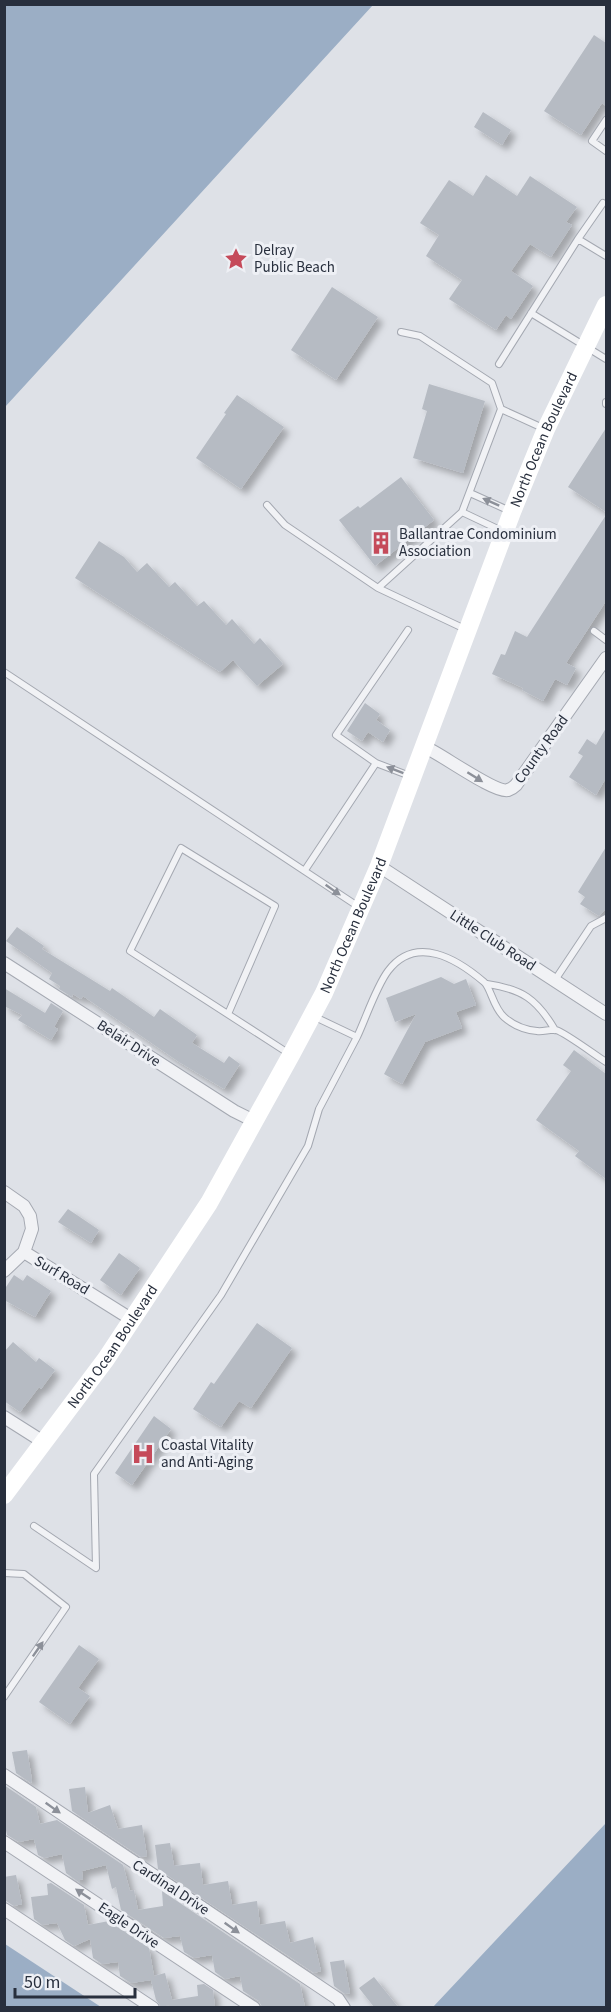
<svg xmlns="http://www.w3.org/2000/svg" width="611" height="2012" viewBox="0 0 611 2012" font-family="'Source Sans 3',sans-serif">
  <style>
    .water { fill: #9baec5 }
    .building { fill: #b6bbc3; filter: url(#shadow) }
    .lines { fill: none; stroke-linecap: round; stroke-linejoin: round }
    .service-casing { stroke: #a4a8b1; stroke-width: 8 }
    .minor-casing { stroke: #a4a8b1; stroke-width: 14 }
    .service { stroke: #f1f2f5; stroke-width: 6 }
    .minor { stroke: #f1f2f5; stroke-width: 12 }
    .secondary { stroke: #fff; stroke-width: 18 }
    .oneway { fill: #8c9099 }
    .labels { text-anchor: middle; stroke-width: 6; stroke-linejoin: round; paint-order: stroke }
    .poi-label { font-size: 15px; fill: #282f3d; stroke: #eef0f5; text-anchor: start }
    .street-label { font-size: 15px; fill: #282f3d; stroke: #eef0f5 }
  </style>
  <defs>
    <filter id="shadow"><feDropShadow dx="5.5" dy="5.5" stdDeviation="3" flood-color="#0004"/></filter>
  </defs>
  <rect width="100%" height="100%" fill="#dee1e7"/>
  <path class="water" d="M5 4 373 5 5 407 4 5Z
    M606 1823V2007H433Z
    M4 1944H5L101 2007H5Z"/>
  <path class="building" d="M594 35 606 43V106L602 103 581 135 544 111Z
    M483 112 511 130 502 145 474 127Z
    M486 175 517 196 530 176 577 207 566 222 572 225 551 257 530 244 511 271 533 286 511 319 506 315 496 330 449 299 462 280 426 256 439 235 420 223 449 180 473 196Z
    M332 287 378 317 336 380 291 350Z
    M429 384 485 401 463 473 413 458 427 411 422 409Z
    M237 395 284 427 241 489 196 458 226 414 224 413Z
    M606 428V512L568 487Z
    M401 477 434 520 375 566 339 520 358 506 360 508Z
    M606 515V601L566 663 576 668 567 685 555 679 543 701 522 690 523 688 492 674 501 654 505 655 515 631 527 637Z
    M99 541 124 557 137 572 147 563 169 587 175 582 197 606 204 601 226 625 232 619 254 644 260 638 283 664 257 686 233 660 220 672 75 578Z
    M365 703 380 714 376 720 390 730 383 742 368 732 362 741 347 731Z
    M606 728V778L596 795 569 777 583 756 578 753 587 739 596 745Z
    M606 847V909L599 916 580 904 585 897 578 892Z
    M17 927 44 946 42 949 110 991 112 988 154 1017 160 1009 197 1035 192 1043 224 1063 229 1056 240 1064 224 1089 179 1062 83 996 81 999 73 994 72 997 59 989 60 986 49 979 52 973 6 941Z
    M441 977 454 984 466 979 476 1005 456 1012 462 1028 425 1042 402 1084 384 1074 416 1014 395 1022 386 998Z
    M4 988 45 1013 51 1003 63 1011 54 1027 58 1029 51 1040 18 1020 22 1015 4 1006Z
    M574 1050 606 1074V1179L575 1156 579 1151 536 1120 571 1071 563 1065Z
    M68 1209 99 1230 91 1243 58 1222Z
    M119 1253 140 1268 121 1295 100 1280Z
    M14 1275 23 1281 27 1275 51 1291 35 1317 4 1300V1290Z
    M257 1323 292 1348 251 1408 239 1401 221 1427 193 1409 211 1382 214 1384Z
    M13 1342 36 1362 39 1358 55 1370 41 1389 39 1387 20 1412 4 1401V1352Z
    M154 1416 171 1429 132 1485 115 1473Z
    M79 1645 99 1659 78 1688 90 1696 70 1724 39 1702Z
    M27 1750 32 1780 31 1783 16 1773 12 1752Z
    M4 1785 36 1807 40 1824 57 1820 123 1865 130 1891 134 1890 138 1910 163 1906 162 1891 300 1984 305 2007H262L259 2001 243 1991 240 1976 225 1979 215 1972 212 1955 194 1958 184 1952 180 1936 164 1938 121 1910 116 1887 112 1889 106 1865 82 1871 83 1879 80 1880V1883L66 1873 62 1854 44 1858 38 1855 34 1839 19 1842 7 1835 4 1821Z
    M85 1787 88 1813 110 1805 118 1829 142 1825 147 1856 141 1857 72 1811 69 1789Z
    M170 1843 174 1866 200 1863 203 1885 228 1881 232 1905 257 1901 260 1925 285 1921 290 1943 313 1937 321 1971 314 1973 158 1869 155 1845Z
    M16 1875 22 1904 14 1906 6 1901 4 1877Z
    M51 1883 84 1905 88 1925 109 1921 149 1948 154 1976 165 1973 172 2000 198 1996 197 1985 204 1984 213 1990 215 2007H170V2005L161 2007 156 2000 151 1980 131 1983 120 1976 118 1962 102 1964 93 1958 90 1939 74 1946 65 1940 57 1923 42 1925 34 1919 31 1897 48 1895 47 1884Z
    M344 1960 350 1993 345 1994 334 1986 330 1962Z
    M374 1977 398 2007H374L359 1988Z"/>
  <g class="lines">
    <g class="service-casing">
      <path id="service" d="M606 120 592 141 606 151
        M603 203 578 239 606 256
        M531 313 606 359
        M401 332 420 336 492 383 501 409
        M499 364 578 239
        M606 404V402
        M470 493 510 511
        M267 505 285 525 378 588 462 512 501 409 545 429
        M462 512 502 531
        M378 588 465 629
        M408 630 336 735 376 763 410 776
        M594 631 606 640
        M4 672 359 907
        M305 870 376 763
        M555 980 591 926 606 918
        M487 984C522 989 537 999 555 1030
        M228 1014 275 906 181 848 130 951 288 1053
        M315 1017 357 1037C366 1018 376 987 388 971 416 934 457 959 484 982 491 988 493 1007 504 1017 513 1025 526 1030 537 1031 543 1032 550 1029 556 1030 566 1033 595 1055 606 1062
        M34 1526 96 1568 94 1474 221 1295 308 1146 319 1109 357 1037
        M4 1573 24 1574 66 1607 4 1697"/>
    </g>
    <g class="minor-casing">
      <path id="minor" d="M425 747C441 754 496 794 508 790 511 789 514 787 516 785L606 658
        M379 866 606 1014
        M4 963 234 1111 254 1121
        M4 1192 24 1206 30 1216 32 1229 24 1252 4 1271
        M24 1252 131 1319
        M4 1417 45 1443
        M4 1775 338 1999 344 2008
        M4 1842 254 2008
        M4 1909 153 2008"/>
    </g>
    <use href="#service" class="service"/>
    <use href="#minor" class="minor"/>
    <path class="secondary" id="s1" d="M4 1495 106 1359 209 1203 291 1055 324 993 379 866 512 512 546 429 606 305"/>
  </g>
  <defs><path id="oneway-solid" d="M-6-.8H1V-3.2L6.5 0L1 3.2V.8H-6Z" transform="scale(1.5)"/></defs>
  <g class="oneway">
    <use href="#oneway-solid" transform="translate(491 502) rotate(-156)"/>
    <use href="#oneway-solid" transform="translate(395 770) rotate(-159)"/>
    <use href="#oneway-solid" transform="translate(475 777) rotate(32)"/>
    <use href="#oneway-solid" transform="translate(333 890) rotate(35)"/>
    <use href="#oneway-solid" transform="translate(38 1649) rotate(-55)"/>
    <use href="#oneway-solid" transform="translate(53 1808) rotate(35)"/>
    <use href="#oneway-solid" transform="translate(83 1894) rotate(-146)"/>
    <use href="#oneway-solid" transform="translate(232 1928) rotate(35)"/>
  </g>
  <defs>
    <g id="sight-bare" transform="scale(1.8)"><path d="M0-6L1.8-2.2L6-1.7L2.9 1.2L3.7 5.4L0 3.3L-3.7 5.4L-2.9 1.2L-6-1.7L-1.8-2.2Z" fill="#c54a5a" stroke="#eef0f5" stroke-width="2.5" paint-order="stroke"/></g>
    <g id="building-bare" transform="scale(1.8)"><path d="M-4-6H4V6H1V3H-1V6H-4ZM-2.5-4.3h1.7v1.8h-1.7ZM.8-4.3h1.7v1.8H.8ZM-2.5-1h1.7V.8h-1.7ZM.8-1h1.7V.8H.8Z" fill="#c54a5a" stroke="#eef0f5" stroke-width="2.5" paint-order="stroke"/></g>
    <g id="hospital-bare" transform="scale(1.8)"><path d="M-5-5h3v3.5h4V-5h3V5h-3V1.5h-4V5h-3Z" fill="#c54a5a" stroke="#eef0f5" stroke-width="2.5" paint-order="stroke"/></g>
  </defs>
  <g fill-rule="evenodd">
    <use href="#sight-bare" x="236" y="259"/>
    <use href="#building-bare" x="381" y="543"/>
    <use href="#hospital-bare" x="143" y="1454"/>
  </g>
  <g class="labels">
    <g class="poi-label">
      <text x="254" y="255">Delray<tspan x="254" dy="17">Public Beach</tspan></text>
      <text x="399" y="539">Ballantrae Condominium<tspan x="399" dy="17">Association</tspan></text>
      <text x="161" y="1450">Coastal Vitality<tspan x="161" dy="17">and Anti-Aging</tspan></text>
    </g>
    <g class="street-label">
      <text dy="5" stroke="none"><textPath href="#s1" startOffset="1192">North Ocean Boulevard</textPath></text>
      <text transform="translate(541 749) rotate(-54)" y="5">County Road</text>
      <text dy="5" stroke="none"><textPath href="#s1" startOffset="670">North Ocean Boulevard</textPath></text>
      <text transform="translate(493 940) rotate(33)" y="5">Little Club Road</text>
      <text transform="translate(129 1043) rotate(33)" y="5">Belair Drive</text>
      <text transform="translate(62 1275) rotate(31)" y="5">Surf Road</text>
      <text dy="5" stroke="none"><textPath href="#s1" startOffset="184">North Ocean Boulevard</textPath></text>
      <text transform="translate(171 1887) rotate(33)" y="5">Cardinal Drive</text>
      <text transform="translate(129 1925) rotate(34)" y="5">Eagle Drive</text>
    </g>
  </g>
  <rect width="611" height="2012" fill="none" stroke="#282f3d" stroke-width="12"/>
  <path d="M15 1988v9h120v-9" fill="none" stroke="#282f3d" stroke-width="3"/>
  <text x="24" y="1988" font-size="18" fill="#282f3d" stroke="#eef0f5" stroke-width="4.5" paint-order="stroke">50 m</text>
</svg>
